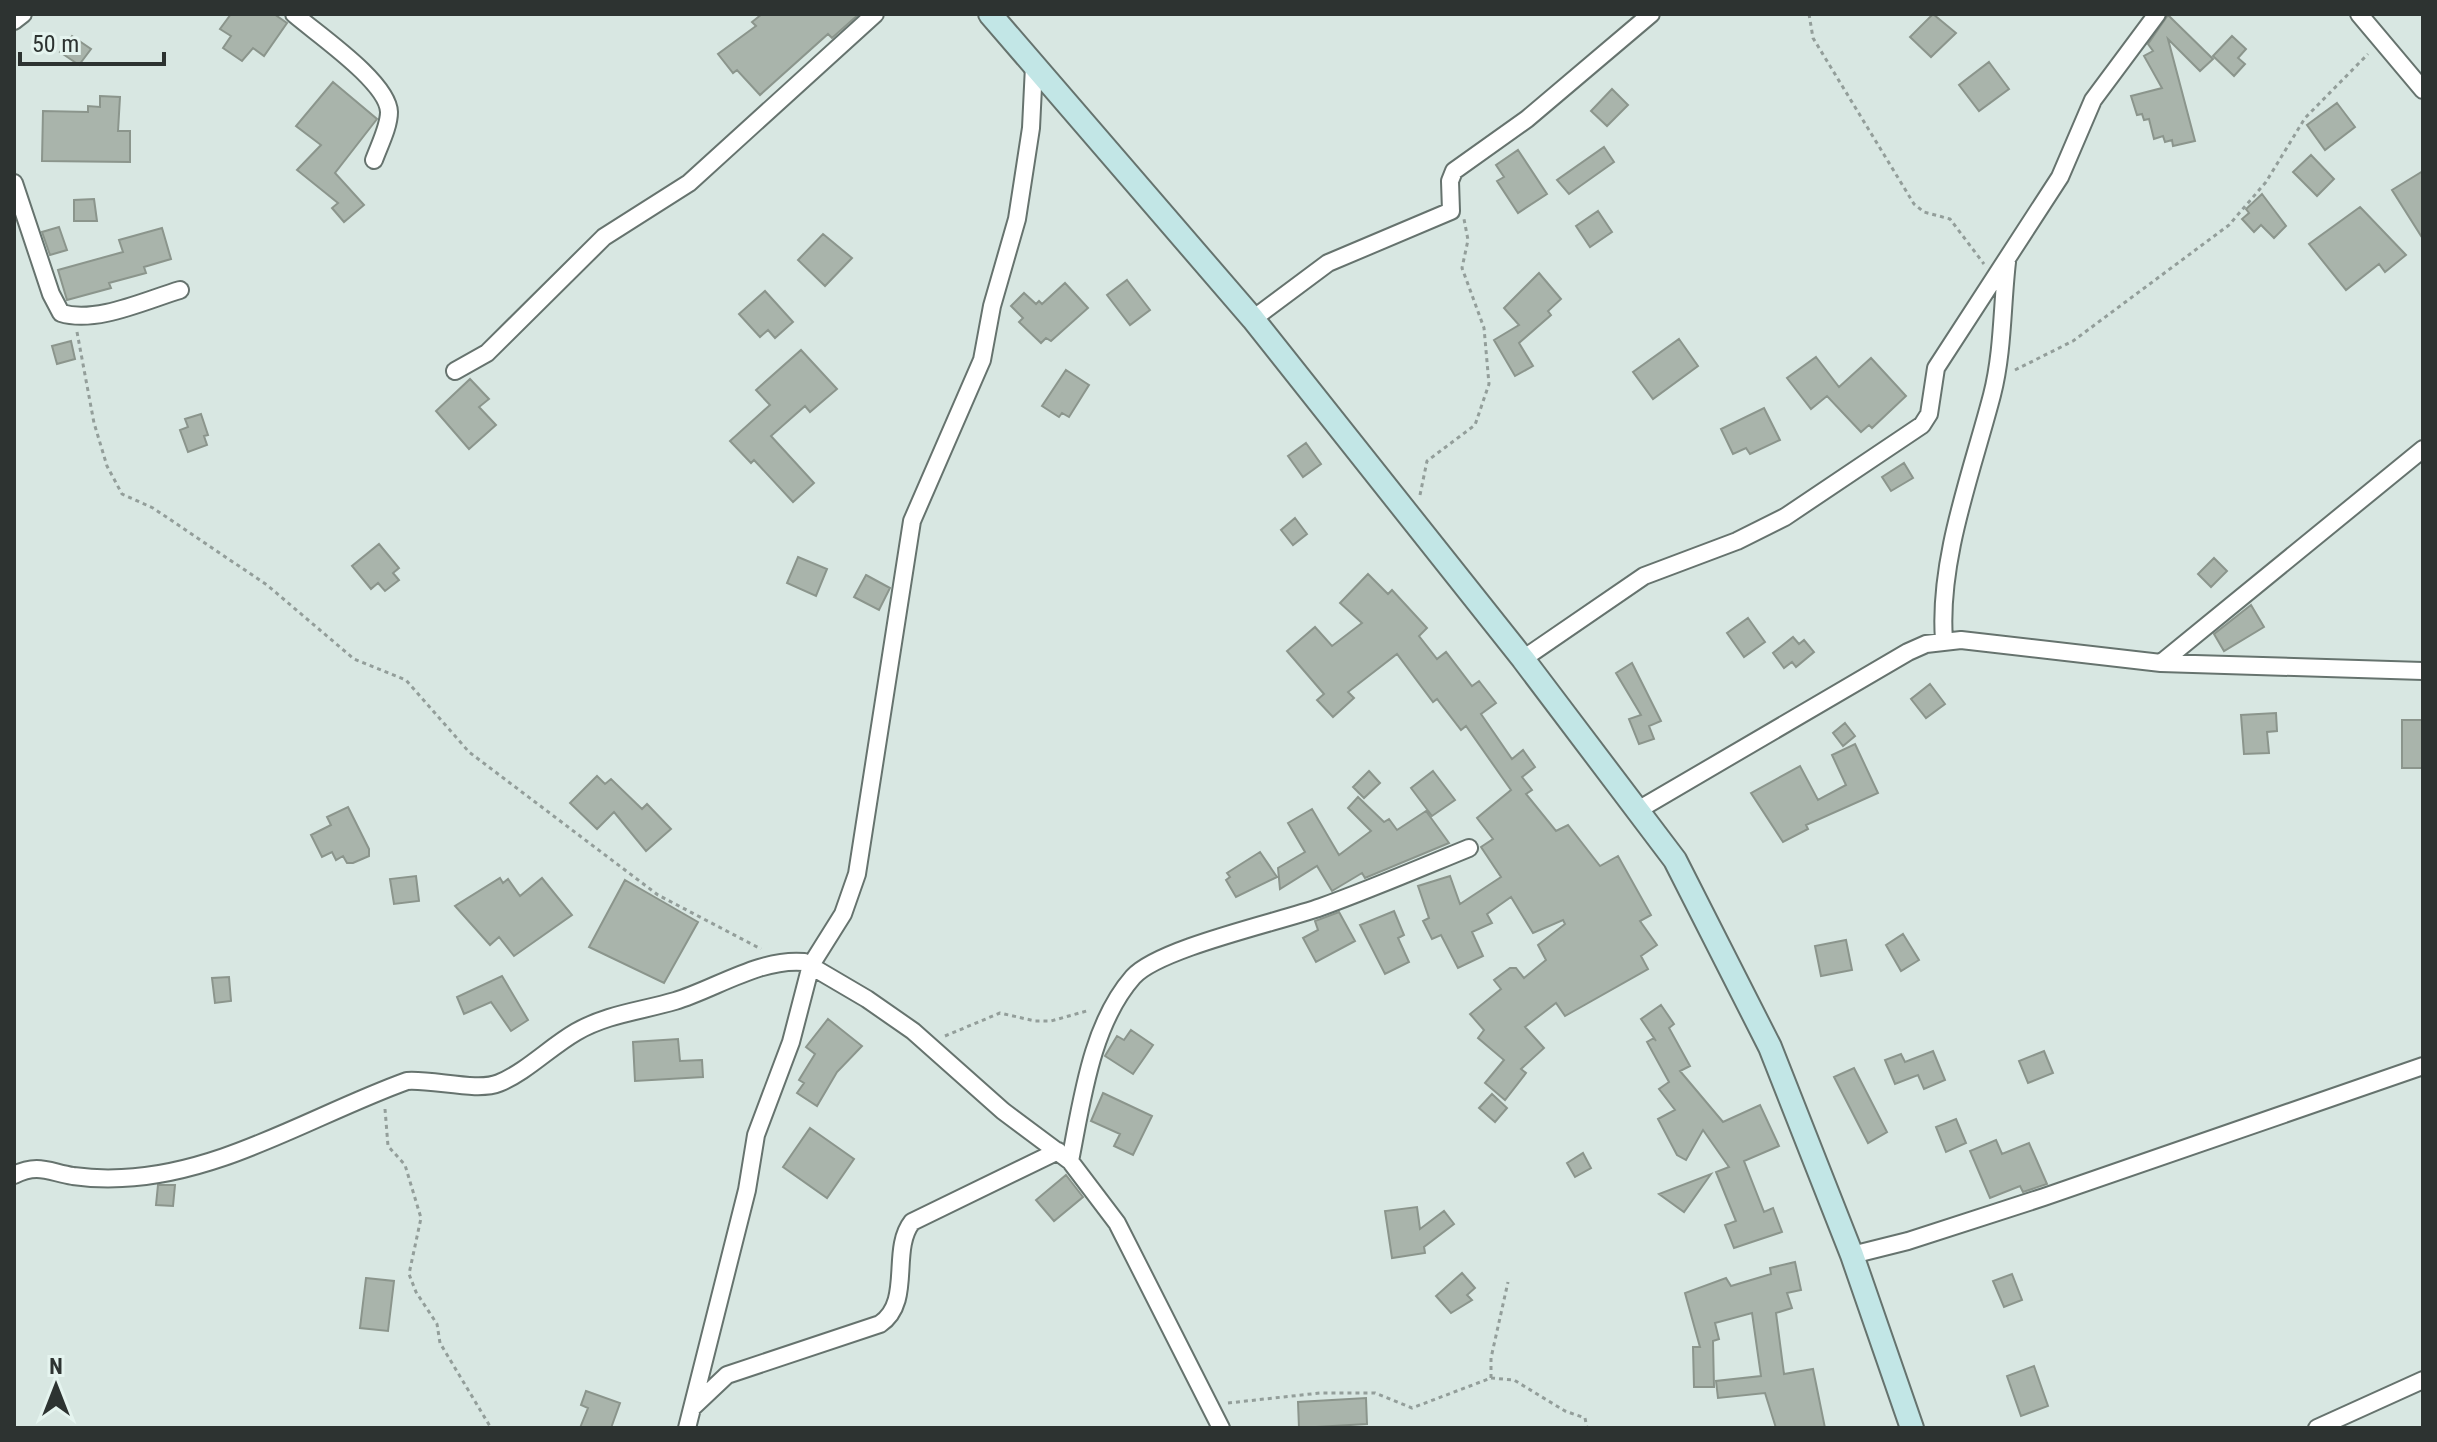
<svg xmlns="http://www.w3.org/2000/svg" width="2437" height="1442" viewBox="0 0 2437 1442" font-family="'Roboto Condensed',sans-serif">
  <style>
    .building { fill: #a9b4ab; stroke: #8b958c; stroke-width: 2 }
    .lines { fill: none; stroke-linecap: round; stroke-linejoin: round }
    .minor-casing { stroke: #66736e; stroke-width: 20 }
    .secondary-casing { stroke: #66736e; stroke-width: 26 }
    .path { stroke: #939e9a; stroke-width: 3; stroke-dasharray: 4 4; stroke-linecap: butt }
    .minor { stroke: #fff; stroke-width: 16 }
    .secondary { stroke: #c2e6e6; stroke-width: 22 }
  </style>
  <rect width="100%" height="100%" fill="#d8e7e2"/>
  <path class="building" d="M231 14H274L287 23 264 56 253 48 242 61 223 48 231 36 220 29Z
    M762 14H859L832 38 828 34 760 95 737 70 733 73 718 54 756 26 752 22Z
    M1933 14 1956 33 1931 57 1910 37Z
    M2168 15 2213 59 2200 71 2168 39 2195 141 2173 146 2172 140 2165 142 2163 136 2154 139 2149 119 2144 120 2142 114 2137 115 2131 96 2162 88 2144 56 2153 51 2148 44Z
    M72 36 91 49 79 65 60 52Z
    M2232 36 2246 49 2238 58 2245 64 2234 76 2213 56Z
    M1989 62 2009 89 1979 111 1959 85Z
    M333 82 377 119 335 173 364 205 344 222 332 208 338 203 297 170 321 145 296 126Z
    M1612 89 1628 105 1607 126 1591 111Z
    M100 96 120 97 118 131H130V162L42 161 43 111 88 112V106L100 107Z
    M2337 103 2355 127 2325 150 2307 125Z
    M1604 147 1614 162 1569 194 1557 180Z
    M1518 150 1547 194 1518 213 1497 181 1504 177 1496 165Z
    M2311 155 2334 179 2317 196 2293 172Z
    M2423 171V239L2392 190Z
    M2262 194 2286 226 2274 238 2261 225 2254 232 2242 219 2249 213 2246 209Z
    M94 199 97 221H74V200Z
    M2360 207 2406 255 2385 272 2379 264 2346 290 2309 244Z
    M1598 211 1612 232 1590 247 1576 226Z
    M59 227 67 250 50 255 42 232Z
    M162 228 171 259 144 267 146 273 109 283 111 288 67 300 58 270 123 252 119 240Z
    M823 234 852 258 825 286 798 260Z
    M1539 273 1561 299 1548 311 1551 315 1519 343 1533 366 1515 376 1494 340 1519 325 1504 308Z
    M1127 280 1150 310 1130 325 1107 295Z
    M1065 283 1088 308 1051 341 1046 338 1041 343 1019 322 1023 318 1011 306 1024 293 1036 304 1039 301 1042 304Z
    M765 291 793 322 775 338 768 330 760 337 739 314Z
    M1679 339 1698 366 1653 399 1633 372Z
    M71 341 75 359 57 364 52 346Z
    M801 350 837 389 810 412 805 406 771 436 814 483 793 502 754 460 751 463 730 441 770 405 756 390Z
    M1816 357 1839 387 1871 358 1906 396 1872 428 1869 425 1861 432 1827 396 1811 409 1787 378Z
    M1066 370 1089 385 1069 417 1062 413 1059 417 1042 406Z
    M470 379 489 399 479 407 496 425 469 449 436 411Z
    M1764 408 1780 440 1750 454 1746 448 1733 454 1721 429Z
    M201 414 208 435 204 436 207 445 188 452 180 430 188 427 185 419Z
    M1306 443 1321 464 1303 477 1288 456Z
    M1904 463 1913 478 1891 491 1882 477Z
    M1295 518 1307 534 1293 545 1281 530Z
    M379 544 399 568 393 573 399 580 385 591 378 583 371 589 352 566Z
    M798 557 827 569 816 596 787 583Z
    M2214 558 2227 571 2211 587 2198 574Z
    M1368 574 1388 594 1392 590 1427 628 1419 636 1437 659 1446 652 1472 686 1479 681 1496 703 1481 714 1512 759 1523 750 1535 767 1522 777 1532 790 1526 794 1556 831 1568 825 1600 866 1618 856 1651 915 1640 921 1657 945 1641 956 1648 969 1565 1016 1556 1003 1525 1027 1544 1048 1521 1069 1526 1073 1505 1100 1485 1083 1504 1060 1478 1038 1484 1030 1470 1014 1501 989 1494 980 1510 968H1516L1524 978 1546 960 1538 945 1565 924 1563 920 1533 933 1511 897 1487 914 1492 923 1472 932 1483 956 1458 968 1441 935 1432 939 1423 921 1429 918 1418 886 1450 876 1460 904 1501 877 1481 847 1493 839 1477 818 1511 790 1466 726 1461 730 1437 699 1433 702 1397 654 1348 692 1354 698 1333 717 1317 700 1324 694 1287 651 1315 627 1332 646 1362 623 1340 603Z
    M866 575 890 588 879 610 854 597Z
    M2251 605 2264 627 2224 651 2214 634Z
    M1748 618 1765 642 1744 657 1727 633Z
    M1793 637 1799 644 1804 640 1814 652 1796 667 1792 662 1784 668 1773 653Z
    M1632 663 1661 721 1649 726 1654 739 1639 744 1629 719 1641 715 1616 673Z
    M1930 684 1945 704 1926 718 1911 699Z
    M2276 713 2277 731 2267 732 2269 753 2244 754 2241 715Z
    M2402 720H2423V768H2402Z
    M1845 723 1855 736 1843 746 1833 733Z
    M1855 744 1878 793 1806 825 1808 829 1783 842 1751 793 1800 766 1818 800 1846 785 1832 755Z
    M1369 771 1380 783 1364 798 1353 787Z
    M1433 771 1455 800 1432 816 1411 788Z
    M597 776 605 784 611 779 642 809 647 804 671 829 646 851 614 812 597 829 570 803Z
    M1358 797 1384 822 1389 819 1397 830 1426 811 1449 843 1365 878 1362 873 1332 891 1317 866 1280 889 1278 868 1305 852 1288 823 1312 809 1339 855 1371 831 1348 808Z
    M348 807 369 849V856L353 863H347L343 856 336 860 332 852 322 857 311 835 331 825 327 817Z
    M1260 852 1277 877 1236 897 1226 880 1230 877 1227 873Z
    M416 876 419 901 394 904 390 879Z
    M500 878 503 883 508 879 520 896 542 878 572 915 514 956 499 937 490 945 455 906Z
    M625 880 698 922 664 983 589 947Z
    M1394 911 1404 935 1398 938 1409 962 1385 974 1360 925Z
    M1339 912 1355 941 1316 962 1303 938 1318 930 1315 921Z
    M1903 934 1919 960 1901 971 1886 945Z
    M1846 940 1852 970 1821 976 1815 946Z
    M502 976 528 1020 511 1031 491 1002 464 1014 457 997Z
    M229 977 231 1001 215 1003 212 978Z
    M1661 1005 1674 1024 1669 1028 1690 1066 1680 1071 1723 1122 1760 1105 1779 1146 1744 1161 1764 1212 1773 1208 1782 1232 1734 1248 1725 1225 1736 1221 1716 1172 1729 1167 1703 1130 1686 1160 1677 1155 1658 1119 1675 1110 1659 1089 1669 1082 1647 1042 1654 1038 1656 1041 1641 1019Z
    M828 1019 862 1046 837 1072 817 1106 797 1093 804 1083 799 1080 815 1054 806 1047Z
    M1131 1030 1153 1045 1133 1074 1105 1056 1117 1036 1124 1040Z
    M678 1039 680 1061 702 1060 703 1077 635 1081 633 1042Z
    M1933 1051 1945 1080 1924 1089 1918 1075 1895 1084 1885 1060 1901 1054 1905 1062Z
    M2044 1051 2053 1073 2028 1083 2019 1061Z
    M1854 1068 1887 1132 1868 1143 1834 1077Z
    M1103 1093 1152 1116 1133 1155 1114 1146 1120 1134 1091 1121Z
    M1492 1094 1507 1108 1495 1122 1479 1108Z
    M1956 1119 1966 1143 1946 1152 1936 1127Z
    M810 1128 854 1159 827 1198 783 1167Z
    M1996 1140 2002 1154 2029 1143 2047 1184 2023 1192 2020 1186 1990 1198 1970 1151Z
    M1583 1153 1591 1168 1575 1177 1567 1163Z
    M1711 1174 1684 1212 1659 1194Z
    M1066 1175 1083 1197 1054 1221 1036 1200Z
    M158 1185H175L173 1206 156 1205Z
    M1417 1207 1420 1229 1444 1211 1454 1224 1424 1247 1425 1253 1392 1258 1385 1211Z
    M1795 1262 1801 1290 1787 1293 1792 1308 1776 1313 1784 1374 1813 1369 1825 1428H1776L1765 1393 1718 1398 1716 1381 1761 1376 1752 1313 1715 1323 1719 1339 1713 1341 1714 1387H1694L1693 1347H1700L1685 1293 1726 1278 1731 1286 1771 1274 1770 1268Z
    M1462 1273 1475 1288 1467 1295 1472 1300 1451 1313 1436 1296Z
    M2012 1274 2022 1300 2004 1307 1993 1281Z
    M366 1278 394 1281 388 1331 360 1328Z
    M2034 1366 2048 1406 2021 1416 2007 1376Z
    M586 1391 620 1403 611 1428H580L588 1408 581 1405Z
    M1366 1398 1367 1424 1299 1428 1298 1402Z"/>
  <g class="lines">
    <g class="minor-casing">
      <path id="minor" d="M294 14C317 34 388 82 389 112 389 127 379 146 374 160
        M2359 14 2423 90
        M14 21 23 14
        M14 183 51 294 61 313C96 324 146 300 180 290
        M1253 319 1328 263 1451 211 1450 181 1454 171 1527 119 1651 14
        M455 371 487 353 604 237 689 183 875 14
        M1944 640C1938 560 1972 472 1992 395 2003 353 2002 305 2007 262
        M1523 659 1644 576 1737 541 1785 517 1922 425 1929 414 1936 368 2060 177 2093 100 2157 14
        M2161 663 2423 449
        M1638 810 1908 652 1926 644 1961 640 2161 663 2423 671
        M1070 1161C1082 1101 1091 1025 1133 977 1159 948 1279 922 1321 907 1371 889 1420 868 1469 848
        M14 1175C38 1163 49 1172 73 1176 88 1178 107 1179 122 1178 222 1174 315 1114 407 1081 433 1079 478 1092 499 1083 526 1072 550 1047 576 1032 607 1014 641 1011 675 1001 715 989 760 958 804 962L867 999 913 1031 1003 1111 1070 1161 1117 1223 1221 1428
        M1852 1255 1908 1241 2044 1197 2423 1066
        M692 1408 727 1375 880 1324C913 1302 890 1250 912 1222L1058 1151
        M687 1428 747 1190 756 1135 791 1042 811 965 843 914 857 874 912 521 982 360 992 306 1017 219 1031 128 1034 66
        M2317 1428 2423 1380"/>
    </g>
    <g class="secondary-casing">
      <path id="secondary" d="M990 14 1253 319 1523 659 1675 860 1770 1047 1852 1255 1912 1428"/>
    </g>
    <path class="path" d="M1809 14 1813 38 1914 204 1924 212 1950 219 1984 264
      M77 332 94 423 107 466 122 494 153 508 267 585 354 659 406 680 469 752 658 895 761 949
      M2015 370 2073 341 2229 225 2266 182 2305 118 2368 54
      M1420 495 1427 461 1475 425 1489 384 1484 328 1462 268 1468 240 1464 219
      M945 1036 1000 1013 1035 1021H1051L1090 1010
      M385 1109 388 1146 405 1165 421 1218 409 1274 416 1292 437 1324 440 1343 491 1428
      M1491 1378V1358L1508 1282
      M1228 1403 1320 1393H1375L1412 1408 1491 1378 1514 1380 1565 1411 1585 1418 1587 1428"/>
    <use href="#minor" class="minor"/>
    <use href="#secondary" class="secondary"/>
  </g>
  <rect width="2437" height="1442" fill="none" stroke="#2d3331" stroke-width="32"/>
  <g transform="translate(56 1386)" stroke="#e5f4ef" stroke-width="6" paint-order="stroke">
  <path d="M0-6L14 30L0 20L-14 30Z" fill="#2d3331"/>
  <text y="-12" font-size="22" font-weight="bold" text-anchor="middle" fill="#2d3331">N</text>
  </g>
  <path d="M20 52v12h144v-12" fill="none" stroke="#2d3331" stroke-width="4"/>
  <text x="32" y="52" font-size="24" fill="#2d3331" stroke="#e5f4ef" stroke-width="6" paint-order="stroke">50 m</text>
</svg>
